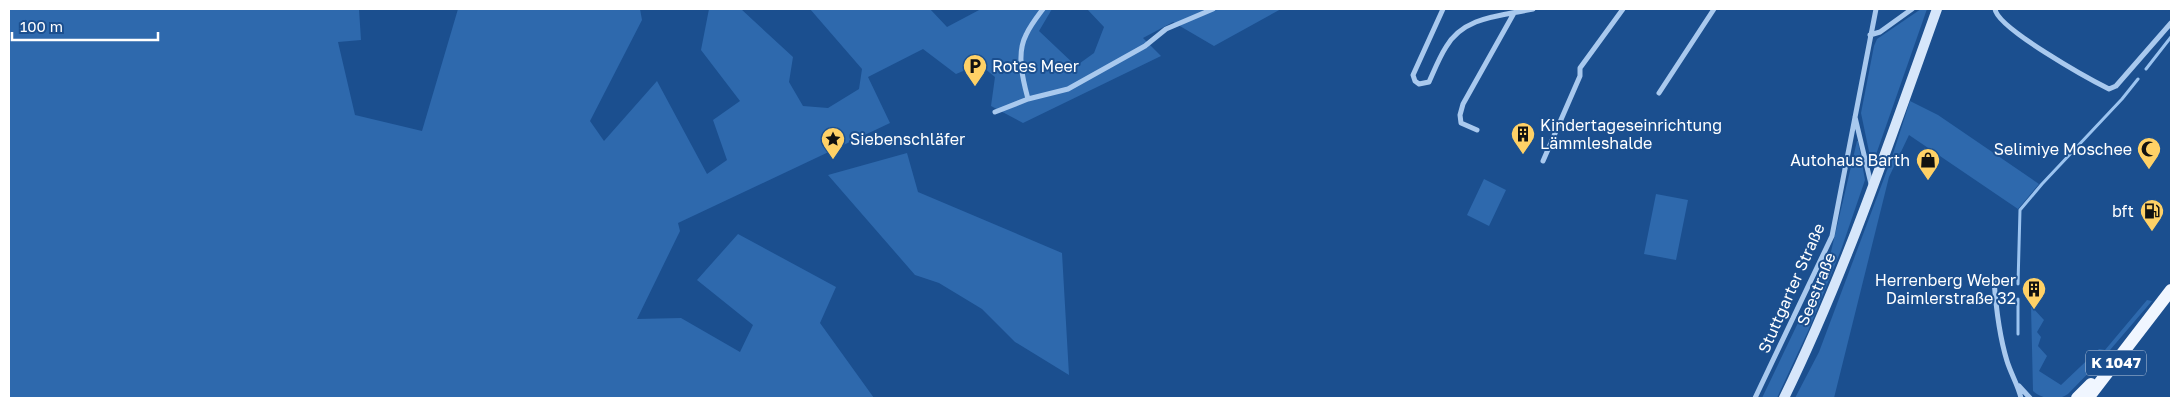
<svg xmlns="http://www.w3.org/2000/svg" width="2180" height="407" viewBox="0 0 2180 407" font-family="'Golos Text',sans-serif">
  <style>
    .green { fill: #2e69ad }
    .lines { fill: none; stroke-linecap: round; stroke-linejoin: round }
    .stream { stroke: #9cc4f0; stroke-width: 3 }
    .minor { stroke: #a9c9ee; stroke-width: 5 }
    .secondary { stroke: #d6e6fa; stroke-width: 10 }
    .primary { stroke: #f0f6ff; stroke-width: 12 }
    .labels { text-anchor: middle; stroke-width: 4; stroke-linejoin: round; paint-order: stroke }
    .shield { fill: #1b4f8f; stroke: #bbcadd; stroke-width: 1 }
    .shield-label { font-size: 15px; font-weight: bold; fill: #fff }
    .poi-label { font-size: 16px; fill: #fff; stroke: #1b4f8f; text-anchor: end }
    .street-label { font-size: 16px; fill: #fff; stroke: #1b4f8f }
  </style>
  <rect width="100%" height="100%" fill="#1b4f8f"/>
  <path class="green" d="M9 9H359L361 40 338 42 355 115 422 131 458 9H640L642 20 590 121 604 141 657 81 707 174 727 160 713 120 740 101 701 50 709 9H741L793 57 789 82 803 106 828 108 859 89 862 69 810 9H930L947 27 981 9H1052L1039 31 1076 66 1094 53 1104 27 1087 9H1281L1214 46 1173 22 1143 38 1161 56 1023 123 991 106 995 77 984 68 968 69 956 74 923 49 868 77 890 123 678 223 680 231 637 319 681 318 740 352 753 325 697 280 738 234 836 287 820 323 874 398H9Z
    M1921 9H1927L1872 166 1861 113 1874 46 1877 39Z
    M1910 101 1938 115 2039 184 2018 209 1909 135 1889 177 1834 398H1795L1819 352 1892 157Z
    M1857 141H1858L1865 180 1841 250 1809 329 1777 398H1762L1830 256Z
    M907 153 918 192 1062 253 1069 375 1015 342 982 309 939 283 915 275 828 175Z
    M1484 179 1506 190 1489 226 1467 215Z
    M1656 194 1688 200 1676 260 1644 254Z
    M2147 300 2152 301 2104 357 2068 394C2057 402 2042 399 2033 391L2031 306 2044 320 2037 332 2041 337 2038 346 2047 356 2039 371 2061 385 2099 349 2105 350Z"/>
  <g class="lines">
    <path class="stream" d="M2146 69 2171 37
      M2018 284 2020 210 2042 184 2122 99 2138 79
      M2018 334V299"/>
    <path class="minor" d="M1443 9 1413 75 1415 81 1419 84 1429 82C1434 71 1439 58 1446 47 1464 16 1501 16 1533 9
      M1995 9C1997 28 2089 79 2109 89L2116 86 2171 23
      M1870 35 1880 32 1912 9
      M1659 93 1714 9
      M1028 99C1023 80 1016 54 1026 35 1030 26 1037 17 1043 9
      M995 112 1028 99 1068 89 1145 46 1166 29 1213 9
      M1855 117 1871 184
      M1477 130 1461 123 1460 115 1463 104 1514 13
      M1543 161 1580 76V68L1623 9
      M1994 280C1996 308 1999 335 2007 361 2011 374 2018 385 2021 398
      M2019 386 2030 398
      M1755 398 1832 236 1876 9"/>
    <path class="secondary" d="M1784 398C1845 273 1890 140 1937 9"/>
    <path class="primary" d="M2077 398 2091 384
      M2088 398 2171 290"/>
  </g>
  <defs>
    <g id="parking-pin" transform="scale(1.25)"><path d="M0 17L-7.5 6A9.5 9.5 0 1 1 7.5 6Z" fill="#ffd166" stroke="#1b4f8f"/><path d="M-3.5-5.5H1a3.5 3.5 0 0 1 0 7H-1V5.5H-3.5ZM-1-3.4V-.6H.8a1.4 1.4 0 0 0 0-2.8Z" fill="#111"/></g>
    <g id="building-pin" transform="scale(1.25)"><path d="M0 17L-7.5 6A9.5 9.5 0 1 1 7.5 6Z" fill="#ffd166" stroke="#1b4f8f"/><path d="M-4-6H4V6H1V3H-1V6H-4ZM-2.5-4.3h1.7v1.8h-1.7ZM.8-4.3h1.7v1.8H.8ZM-2.5-1h1.7V.8h-1.7ZM.8-1h1.7V.8H.8Z" fill="#111"/></g>
    <g id="sight-pin" transform="scale(1.25)"><path d="M0 17L-7.5 6A9.5 9.5 0 1 1 7.5 6Z" fill="#ffd166" stroke="#1b4f8f"/><path d="M0-6L1.8-2.2L6-1.7L2.9 1.2L3.7 5.4L0 3.3L-3.7 5.4L-2.9 1.2L-6-1.7L-1.8-2.2Z" fill="#111"/></g>
    <g id="mosque-pin" transform="scale(1.25)"><path d="M0 17L-7.5 6A9.5 9.5 0 1 1 7.5 6Z" fill="#ffd166" stroke="#1b4f8f"/><path d="M3.5-4.9A6 6 0 1 0 3.5 4.9A5 5 0 1 1 3.5-4.9Z" fill="#111"/></g>
    <g id="shop-pin" transform="scale(1.25)"><path d="M0 17L-7.5 6A9.5 9.5 0 1 1 7.5 6Z" fill="#ffd166" stroke="#1b4f8f"/><path d="M-5-2.5h2.3a2.7 3.5 0 0 1 5.4 0H5L5.5 6h-11ZM-1.5-2.5h3a1.5 2.3 0 0 0-3 0Z" fill="#111"/></g>
    <g id="fuel-pin" transform="scale(1.25)"><path d="M0 17L-7.5 6A9.5 9.5 0 1 1 7.5 6Z" fill="#ffd166" stroke="#1b4f8f"/><path d="M-5.5-6h7V0h2V4h1.3V-2.5L3-4.5l.8-.8L6-3V5H2.5V1h-1V6h-7ZM-4.2-4.7v3.2H.2V-4.7Z" fill="#111"/></g>
  </defs>
  <g fill-rule="evenodd">
    <use href="#parking-pin" x="975" y="66"/>
    <use href="#building-pin" x="1523" y="134"/>
    <use href="#sight-pin" x="833" y="139"/>
    <use href="#mosque-pin" x="2149" y="149"/>
    <use href="#shop-pin" x="1928" y="160"/>
    <use href="#fuel-pin" x="2152" y="211"/>
    <use href="#building-pin" x="2034" y="289"/>
  </g>
  <g class="labels">
    <rect class="shield" x="2086" y="350.5" width="60" height="25" rx="4"/>
    <g class="shield-label">
      <text x="2116" y="368">K 1047</text>
    </g>
    <g class="poi-label">
      <text x="992" y="72" text-anchor="start">Rotes Meer</text>
      <text x="1540" y="131" text-anchor="start">Kindertageseinrichtung<tspan x="1540" dy="18">Lämmleshalde</tspan></text>
      <text x="850" y="145" text-anchor="start">Siebenschläfer</text>
      <text x="2132" y="155">Selimiye Moschee</text>
      <text x="1910" y="166">Autohaus Barth</text>
      <text x="2134" y="217">bft</text>
      <text x="2016" y="286">Herrenberg Weber<tspan x="2016" dy="18">Daimlerstraße 32</tspan></text>
    </g>
    <g class="street-label">
      <text transform="translate(1791 288) rotate(-66)" y="6">Stuttgarter Straße</text>
      <text transform="translate(1816 289) rotate(-68)" y="6">Seestraße</text>
    </g>
  </g>
  <rect width="2180" height="407" fill="none" stroke="#ffffff" stroke-width="20"/>
  <path d="M12 32v8h146v-8" fill="none" stroke="#ffffff" stroke-width="2.5"/>
  <text x="20" y="32" font-size="15" fill="#ffffff" stroke="#1b4f8f" stroke-width="4" paint-order="stroke">100 m</text>
</svg>
